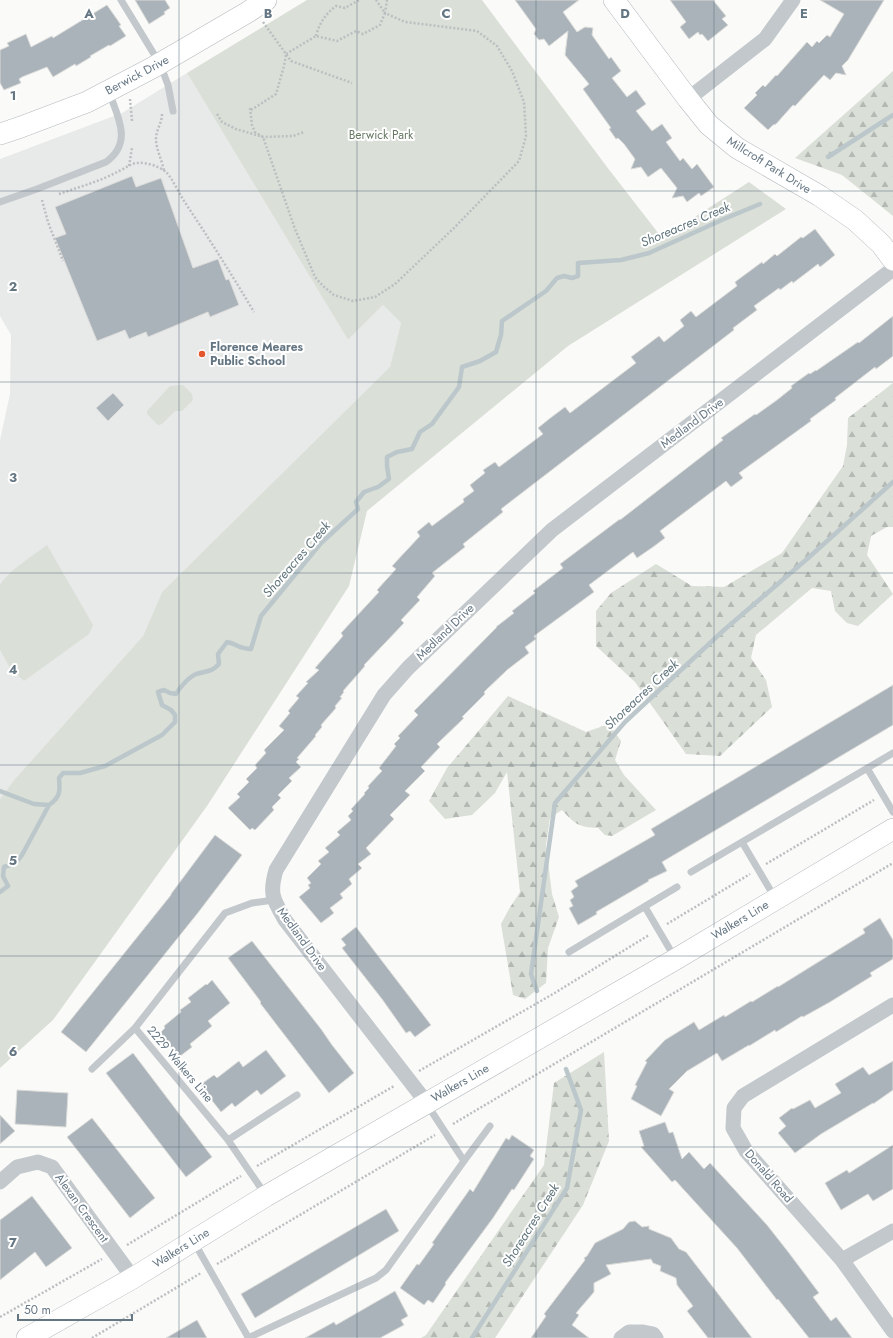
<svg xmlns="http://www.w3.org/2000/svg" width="893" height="1338" viewBox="0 0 893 1338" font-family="Jost,sans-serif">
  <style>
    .built { fill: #e8e9e9 }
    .green { fill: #dadfd7 }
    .forest { fill: url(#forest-firs) }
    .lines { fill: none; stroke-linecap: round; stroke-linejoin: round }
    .stream { stroke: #bbc7cb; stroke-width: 4.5 }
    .building { fill: #aab3b9; stroke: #dcdcda }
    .secondary-casing { stroke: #b3babf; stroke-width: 22 }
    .path { stroke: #bbbfc2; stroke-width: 2.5; stroke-dasharray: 2 2; stroke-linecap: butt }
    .lane { stroke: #c3c8cc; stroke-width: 7 }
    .street { stroke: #c3c8cc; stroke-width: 15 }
    .secondary { stroke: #fff; stroke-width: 21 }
    .grid { fill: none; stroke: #657683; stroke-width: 1; stroke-opacity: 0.55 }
    .poi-dot { fill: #e4572e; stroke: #fff; stroke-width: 1.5 }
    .labels { text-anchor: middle; stroke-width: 4; stroke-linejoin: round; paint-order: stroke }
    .street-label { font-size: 12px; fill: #657683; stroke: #fff }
    .park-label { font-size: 12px; fill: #687a64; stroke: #fff }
    .poi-label { font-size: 12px; font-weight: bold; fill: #657683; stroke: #fff; text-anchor: start }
    .water-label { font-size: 13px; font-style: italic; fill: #60757c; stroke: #fff }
    .grid-label { font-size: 13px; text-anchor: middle; font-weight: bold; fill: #657683; stroke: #fff; stroke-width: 4; stroke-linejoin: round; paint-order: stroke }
  </style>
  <defs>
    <pattern id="forest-firs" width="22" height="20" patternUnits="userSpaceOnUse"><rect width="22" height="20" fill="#dadfd7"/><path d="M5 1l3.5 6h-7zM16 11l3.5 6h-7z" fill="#b4b9b4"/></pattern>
  </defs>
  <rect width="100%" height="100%" fill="#fafaf8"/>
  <path class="built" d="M187 73 348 340 383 305 401 323 390 368 162 592 143 636 14 780 0 799V440L10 394 11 335 0 316V159L122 113Z"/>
  <path class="green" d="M307 0H482L607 167 662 238 749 182 786 209 568 346 367 511 349 586 207 806 53 1020 0 1068V799L14 780 143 636 162 592 390 367 401 323 383 305 348 340 187 73Z
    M183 385 192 394 193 400 182 411H175L162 424 158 425 147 414V411L170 386Z
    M47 545 93 625 89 634 24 681 10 668 0 650V585C8 571 34 555 47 545Z"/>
  <path class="forest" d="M893 71V216L842 175 795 158Z
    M893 383V527H887L871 536 867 555 893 594 858 626 847 623 835 611 831 591 812 588 756 635 751 658 766 680 772 707 720 756 686 754 635 682 596 646V611L611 593 656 564 692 586 724 587 782 553 843 466 847 445 848 418Z
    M508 696 586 732 609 724 621 741 615 760 624 775 656 810 612 836 605 835 598 828C578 827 575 824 562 810L550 818 546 845 552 894 559 917 548 948 546 983 525 999 513 995 501 924 509 909 520 892 507 772 495 793 472 815 445 819 429 801 447 768Z
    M604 1052 609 1141 583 1205 495 1338H421L426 1335 544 1165 554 1083Z"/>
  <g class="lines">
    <path class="stream" d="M828 157 893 115
      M0 791 34 804 49 805
      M0 892 8 886 3 876 4 867 16 863 22 855 49 805C61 797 60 790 59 778L63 773H80L105 766 162 735 175 722V715L171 710 162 705 158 692 164 690 170 693 176 694C180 687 189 677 196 674 206 671 212 672 219 664L218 654 227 642C237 644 240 649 251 649L261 616 321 543 358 509 356 502 364 492 378 487 389 479 387 466V457L397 452 412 449 420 432 432 424 459 387 462 367 480 361 496 352 501 335 502 321 546 291 557 278 564 276 572 278 578 276V263L621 260 649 253 724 219 760 204
      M537 991 531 974 555 803 625 722 724 630 807 559 893 482
      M472 1338 567 1188 581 1110 566 1069"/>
  </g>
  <path class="building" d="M135 0H165L170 8 164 12 165 14 149 24Z
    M515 0H579L563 12 577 32 585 27 593 28 592 35 609 59 611 57 621 71 612 78 627 97 636 90 646 104 636 111 652 131 662 124 672 138 666 142 680 161 683 158 692 169 697 164 714 187 701 196 699 193 687 202 683 196 672 198 677 188 661 168 648 177 641 167 631 169 635 159 624 144 618 138 616 139 609 129 611 128 606 121 583 89 589 84 565 55 568 31 549 46 544 39 539 40 534 34 536 29Z
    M670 0H713L726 16 722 19 728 25 708 41 702 34 700 35 698 32 689 39 680 27 686 22Z
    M820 0H884L848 60 842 66 846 75 836 73 830 80 824 75 795 106 793 105 776 124 773 125 768 130 744 108 757 95 755 93 763 85 765 87 776 75 777 76 807 42 812 47 817 41 819 43 827 35 830 37 844 14Z
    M107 5 121 25 119 26 126 36 110 46 109 45 90 56 91 57 76 66 75 64 53 77 47 67 22 77 19 79 21 83 4 90 0 83V50L9 46 7 43 26 34 31 47 52 36 53 38Z
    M132 176 136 187 161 178 193 268 218 259 226 280 229 279 239 305 210 317 208 312 148 337 146 332 129 339 125 330 97 341 55 238 66 234 55 207Z
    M815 229 835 255 820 267 818 264 793 283 792 281 780 290 779 288 754 306 757 310 733 328 734 330 501 509 503 512 463 544 465 547 432 573 435 576 417 597 420 600 401 620 404 623 364 665 365 666 343 691 344 692 340 697 342 698 335 706 336 708 321 725 322 727 315 735 316 736 297 758 299 759 296 762 301 767 289 778 292 781 278 795 281 798 272 807 274 810 255 830 252 828 250 830 228 808 240 797 237 794 249 782 246 779 257 768 255 765 266 753 264 750 284 730 279 726 290 713 288 711 299 698 296 696 308 683 306 682 319 670 315 668 343 636 341 633 379 592 377 590 396 569 392 566 420 536 417 532 429 522 432 526 464 502 463 499 474 491 470 485 485 473 483 470 495 462 499 467 543 434 538 428 549 419 565 407 570 413 636 363 631 357 659 336 664 342 684 326 680 320 691 311 696 317 737 286 735 282 762 262 763 264 775 254 777 256 801 237 803 238Z
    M893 316V356L876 369 875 367 835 398 836 400 810 419 811 421 739 473 743 478 731 487 726 481 660 531 665 538 653 547 637 558 633 552 589 585 594 592 534 636 536 639 525 647 529 653 507 670 484 692 485 694 462 717 464 718 437 744 440 747 421 767 425 771 405 791 410 795 390 815 394 819 366 848 371 854 358 864 362 868 349 879 352 884 340 894 343 898 330 908 334 913 321 923 299 897 310 888 308 885 311 883 307 878 321 864 318 861 329 852 325 848 340 835 337 832 351 820 348 816 353 811 351 809 365 794 364 793 369 788 368 786 382 771 379 768 396 746 394 744 400 738 398 736 418 715 414 711 497 627H496L514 613 512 611 535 593 533 591 563 568 560 564 620 519V520L723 440 721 438 755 414 756 415 777 400 792 388 791 386 809 373 810 374 816 370V371L858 342 859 343Z
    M113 393 124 405 108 421 96 408Z
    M893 685V725L662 862 667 871 648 880 649 881 596 912 597 914 578 925 569 908 573 906 570 900 574 897 571 891 578 886 575 881 655 835 651 829Z
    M215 835 242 855 197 914 86 1052 61 1032 171 895V894Z
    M880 918 893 940V959L870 973 872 976 830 1002 803 1017 802 1016 776 1032 775 1030 749 1046V1045L722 1061 717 1053 687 1071 669 1089 674 1092 661 1116 631 1099 637 1086 635 1085 647 1062 645 1061 665 1040 694 1022 699 1030 724 1015 725 1017 751 1001 752 1002 778 986V987L865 933 863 929Z
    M356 927 431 1025 415 1037 410 1031 406 1033 382 999 342 948 346 945 341 939Z
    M252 941 321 1029 332 1045 354 1073 329 1093 260 1003 261 1002 228 958Z
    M212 980 230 1003 208 1021 212 1026 190 1044 192 1047 179 1057 160 1033 165 1028 164 1026 181 1012 180 1010 191 1002 188 998 206 984 207 985Z
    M266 1050 286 1076 261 1095 257 1090 235 1107 232 1103 221 1112 200 1085 214 1075 217 1078 239 1061 243 1067Z
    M133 1053 212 1157 186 1177 106 1073Z
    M893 1061V1090L873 1104V1103L821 1134 795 1153 778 1133 786 1126 779 1118 792 1108 793 1109 810 1100 815 1108 841 1093 835 1084 863 1067 869 1075Z
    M17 1090 68 1093 66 1127 15 1124Z
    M0 1115 15 1131 0 1144Z
    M92 1118 155 1198 130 1218 67 1137Z
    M665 1122 669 1133 673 1132 682 1159 689 1152 704 1169 710 1163 767 1225 789 1253 819 1293 813 1297 831 1321 836 1317 852 1338H809L778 1299 777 1300 737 1248 675 1180 672 1182 641 1147 644 1146 639 1131Z
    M512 1135 534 1150 530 1156 534 1159 514 1190 512 1189 493 1218 445 1283 446 1284 433 1303 428 1300 424 1305 400 1288 417 1264 419 1265 434 1244 432 1243 470 1189 473 1192 506 1138 509 1140Z
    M893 1145V1189L873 1201 868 1194 841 1210 825 1183 847 1170 849 1173Z
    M32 1196 72 1248 46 1267 35 1252 0 1280V1220Z
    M386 1209 399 1231 255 1318 241 1294Z
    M635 1221 642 1227 649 1226V1229L671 1238 679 1249 686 1252 752 1338H708L687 1311 693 1306 677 1285 676 1278 660 1271 661 1266 653 1263 651 1259 606 1265 611 1274 594 1283V1292L576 1313 579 1315 572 1325 589 1338H531L546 1316 544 1314 585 1260 584 1258 587 1256 595 1243 623 1229 629 1222Z
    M395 1291 408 1316 401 1320 404 1325 380 1338H305L334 1322 336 1325Z
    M197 1320 207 1338H166Z"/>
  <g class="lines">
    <g class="secondary-casing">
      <path id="secondary" d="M614 0 688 99 709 125 737 148 820 196 855 220 881 244 893 260
        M0 134 21 127 87 102 152 68 248 12 266 0
        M27 1338 133 1278 266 1196 676 959 893 829"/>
    </g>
    <path class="path" d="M263 22 291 61 352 83
      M316 36C319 24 326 13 336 6L345 8 359 0
      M286 54 316 36 337 41 356 31 363 34 380 25 385 13 376 0
      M130 99 132 121
      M250 108 252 125 255 132 263 137 295 229 315 277 323 286 334 295 353 301 375 297 395 284 454 228 519 161 526 136 524 102 512 71 497 46 477 31 405 22 385 13 387 0
      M251 110 276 94 284 66 286 55
      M162 114C162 123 156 130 156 139 156 149 162 160 164 171
      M217 114 222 122 236 129 263 137 293 136 304 132
      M129 166 132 148
      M59 194C79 187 101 181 119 171 126 168 131 163 138 163 147 162 161 167 167 173 172 178 181 197 186 204 210 240 232 275 254 312
      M42 200 48 222 63 261
      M766 864 874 800
      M667 924 750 874
      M419 1071 553 994 649 935
      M453 1124 893 863
      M257 1166 394 1086
      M127 1245 241 1176
      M217 1264 435 1135
      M0 1317 102 1259
      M92 1338 201 1273"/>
    <path class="lane" d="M121 0 160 64 168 85 173 111
      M0 202 37 189 106 162C133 143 118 117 109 92
      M867 768 893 812
      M742 842 775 898
      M691 872 893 753
      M645 907 675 958
      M569 952 677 887
      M92 1069 135 1028
      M428 1106 464 1161
      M228 1140 297 1095
      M265 1194 228 1140 135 1028 225 913 252 903 274 900
      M194 1242 248 1337
      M248 1338 376 1278 386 1270 464 1161 490 1126"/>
    <path class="street" d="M688 99 765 39 793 0
      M893 1005 743 1096 734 1108 733 1128 746 1151 842 1260 893 1331
      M426 1102 285 920C273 899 269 894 276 870L384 695 408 668 552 530 893 269
      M0 1182 17 1167 38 1162 52 1167 133 1278
      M842 1260 893 1231
      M621 1338 629 1332H643L653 1334 656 1338"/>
    <use href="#secondary" class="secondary"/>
  </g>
  <path class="grid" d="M179 0V1338M357 0V1338M536 0V1338M714 0V1338M0 191H893M0 382H893M0 573H893M0 765H893M0 956H893M0 1147H893"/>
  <circle class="poi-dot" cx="202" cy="354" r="4"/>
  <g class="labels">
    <g class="street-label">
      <text transform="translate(137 75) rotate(-28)" y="4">Berwick Drive</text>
      <text transform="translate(769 165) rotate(32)" y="4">Millcroft Park Drive</text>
      <text transform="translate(692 423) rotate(-37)" y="4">Medland Drive</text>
      <text transform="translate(445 632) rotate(-44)" y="4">Medland Drive</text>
      <text transform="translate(740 920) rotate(-31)" y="4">Walkers Line</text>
      <text transform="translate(302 939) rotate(54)" y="4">Medland Drive</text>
      <text transform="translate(180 1064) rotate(50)" y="4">2229 Walkers Line</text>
      <text transform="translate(460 1083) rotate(-30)" y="4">Walkers Line</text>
      <text transform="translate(769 1176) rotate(49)" y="4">Donald Road</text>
      <text transform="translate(82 1208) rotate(54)" y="4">Alexan Crescent</text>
      <text transform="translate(181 1248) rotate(-32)" y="4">Walkers Line</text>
    </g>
    <g class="park-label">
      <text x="381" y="139">Berwick Park</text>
    </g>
    <g class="poi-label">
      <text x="210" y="351">Florence Meares<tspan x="210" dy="14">Public School</tspan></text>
    </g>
    <g class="water-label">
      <text transform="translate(685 224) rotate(-23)" y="5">Shoreacres Creek</text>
      <text transform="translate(296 559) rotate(-49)" y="5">Shoreacres Creek</text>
      <text transform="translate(641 694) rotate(-43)" y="5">Shoreacres Creek</text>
      <text transform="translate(530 1225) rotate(-58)" y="5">Shoreacres Creek</text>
    </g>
  </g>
  <g class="grid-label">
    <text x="89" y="18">A</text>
    <text x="268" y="18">B</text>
    <text x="446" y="18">C</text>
    <text x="625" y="18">D</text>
    <text x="804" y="18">E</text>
    <text x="13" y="100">1</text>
    <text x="13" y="291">2</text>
    <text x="13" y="482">3</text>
    <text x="13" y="674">4</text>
    <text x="13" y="865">5</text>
    <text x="13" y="1056">6</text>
    <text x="13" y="1247">7</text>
  </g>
  <path d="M18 1314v6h114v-6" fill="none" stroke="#657683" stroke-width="2"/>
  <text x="24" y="1314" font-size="12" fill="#657683" stroke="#ffffff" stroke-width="3" paint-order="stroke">50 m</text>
</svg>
